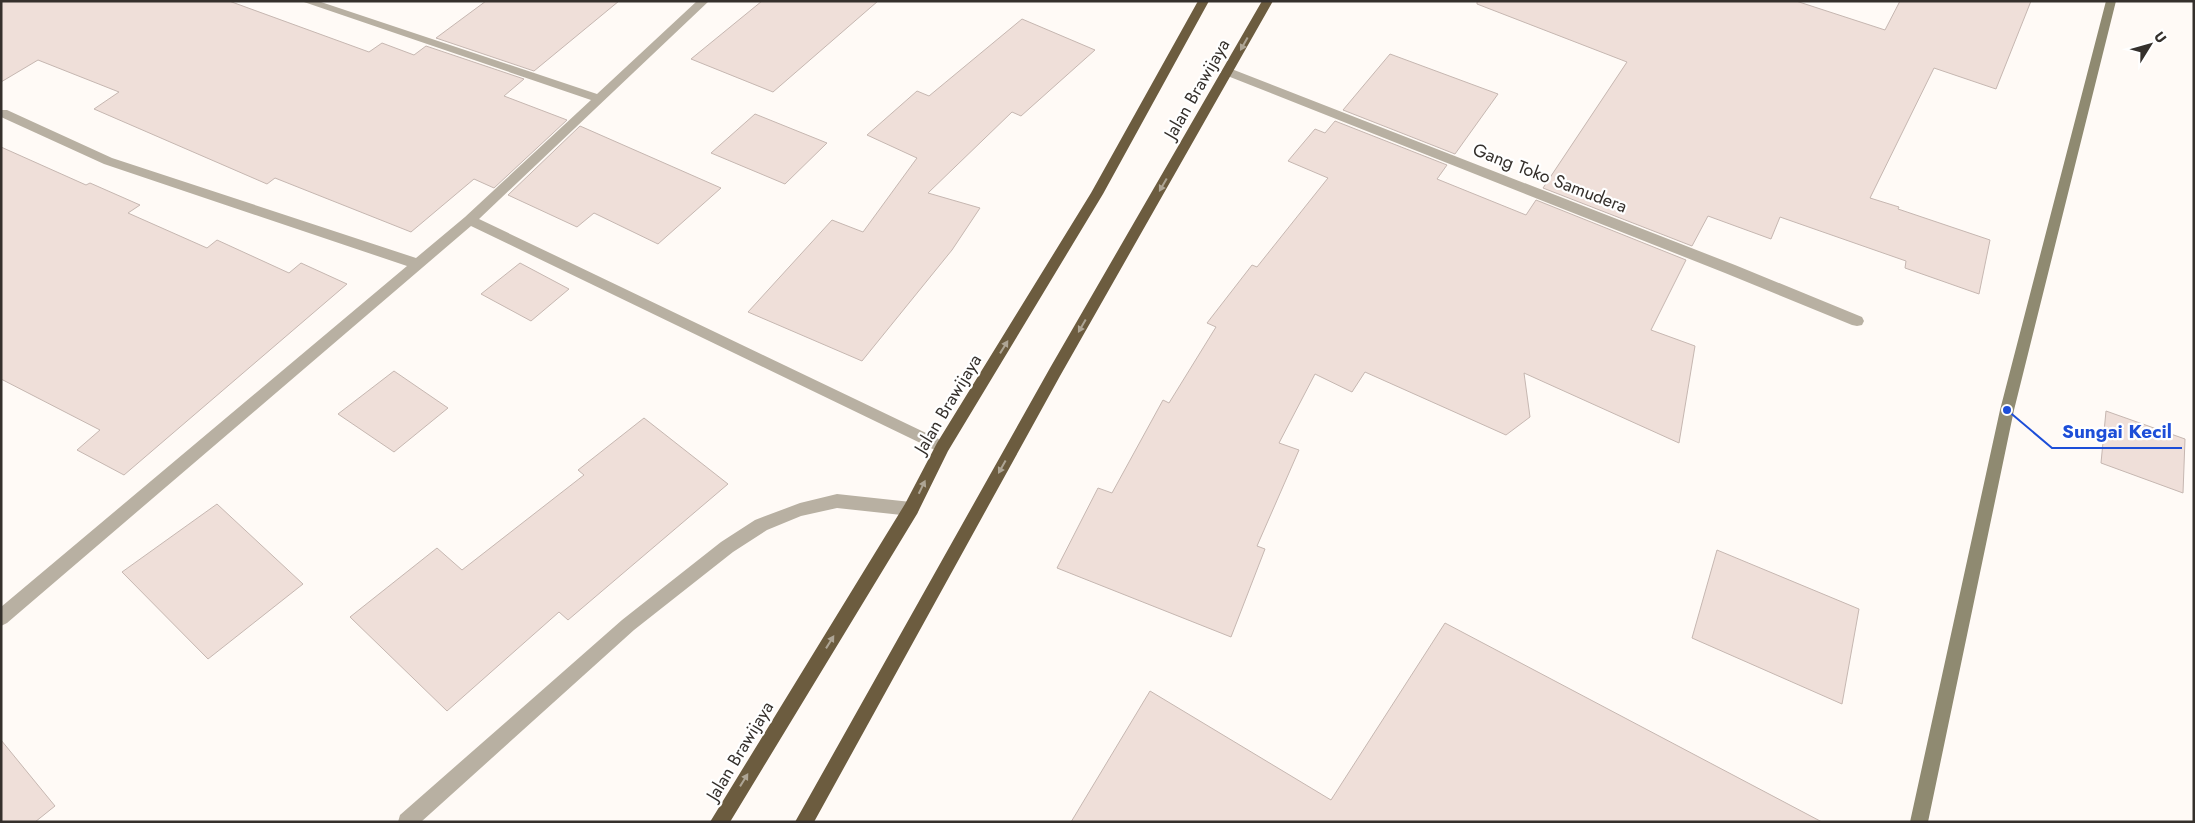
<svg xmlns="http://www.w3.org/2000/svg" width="2195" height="823" viewBox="0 0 2195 823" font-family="Jost,sans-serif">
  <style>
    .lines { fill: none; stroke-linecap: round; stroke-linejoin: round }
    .stream { fill: #8f8a71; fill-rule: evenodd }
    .building { fill: #efdfd9; stroke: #c6b7b1 }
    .minor { fill: #b8b0a2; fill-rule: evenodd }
    .highway { fill: #6c5c3f; fill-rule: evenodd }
    .oneway { fill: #aea595 }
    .labels { text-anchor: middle; stroke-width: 4.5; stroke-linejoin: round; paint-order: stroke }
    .street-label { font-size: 18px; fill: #35302c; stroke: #fff }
    .leader { fill: none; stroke: #1d4ed8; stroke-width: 2 }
    .callout-dot { fill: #1d4ed8; stroke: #fff; stroke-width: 2 }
    .callout-label { font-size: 19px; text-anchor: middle; font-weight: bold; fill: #1d4ed8; stroke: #fff; stroke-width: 4.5; stroke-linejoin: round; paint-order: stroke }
  </style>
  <rect width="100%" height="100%" fill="#fffaf6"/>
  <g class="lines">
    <path class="stream" d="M2106 1H2116L2014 410 1928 822H1910L2000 410Z"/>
  </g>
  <path class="building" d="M1 1H229L369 52 382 43 414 55 426 46 524 79 504 96 567 120 494 188 474 179 411 232 275 178 267 184 94 109 119 92 38 60 1 82Z
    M486 1H619L534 71 436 38Z
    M762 1H878L773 92 691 59Z
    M1477 1H1796L1885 30 1900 1H2031L1996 89 1934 68 1870 198 1899 207 1898 209 1990 240 1979 294 1905 268 1906 261 1780 217 1771 239 1708 216 1692 246 1543 188 1627 62 1477 4Z
    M1022 19 1095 50 1021 116 1012 112 928 193 980 208 952 250 862 361 748 312 832 220 863 232 917 158 867 135 917 91 929 96Z
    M1390 54 1498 94 1455 154 1343 110Z
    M755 114 827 143 785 184 711 153Z
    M1335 121 1447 165 1437 179 1526 215 1536 200 1686 260 1651 330 1695 346 1679 443 1524 373 1530 417 1506 435 1365 372 1352 392 1315 374 1279 443 1299 450 1257 546 1265 549 1231 637 1057 568 1098 488 1112 493 1163 400 1169 403 1216 327 1207 323 1252 265 1257 267 1328 178 1288 161 1315 129 1325 133Z
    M580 126 721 188 658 244 594 213 577 227 508 195Z
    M1 147 86 185 90 183 140 205 128 213 207 248 217 240 289 273 301 263 347 284 124 475 77 450 100 430 1 379Z
    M520 263 569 289 531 321 481 294Z
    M394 371 448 408 394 452 338 414Z
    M2106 411 2185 439 2183 493 2101 463Z
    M644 418 728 484 568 620 559 612 447 711 350 617 437 548 462 570 584 475 578 470Z
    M217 504 303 584 208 659 122 572Z
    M1717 550 1859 609 1842 704 1692 638Z
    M1445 623 1822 822H1071L1150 691 1331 800Z
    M1 740 55 806 35 822H1Z"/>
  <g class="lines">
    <path class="minor" d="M301 1H318L597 94 697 1H709L479 219 947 443 950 447 947 451 942 453 937 451 471 226 7 623 1 626V607L407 266 104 164 1 117V110H7L112 158 416 258 465 217 591 100Z
      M1229 68 1735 265 1862 317 1864 321 1862 325 1857 326 1852 325 1725 273 1225 75 1223 72Z
      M837 494 911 502 917 504 919 509 917 514 911 516 837 508 801 516 767 530 733 552 634 630 421 822H398L400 815 622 620 721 542 755 520 800 503Z"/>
    <path class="highway" d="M1198 1H1209L1103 194 948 451 917 514 730 822H710L905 504 937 443 1091 193Z
      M1262 1H1273L1060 376 814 822H795L1050 368Z"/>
  </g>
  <defs><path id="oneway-solid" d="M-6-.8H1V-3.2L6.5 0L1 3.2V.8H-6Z" transform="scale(1.25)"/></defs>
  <g class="oneway">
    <use href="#oneway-solid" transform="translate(1244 44) rotate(119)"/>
    <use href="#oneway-solid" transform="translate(1163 185) rotate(120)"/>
    <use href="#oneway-solid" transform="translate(1082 326) rotate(120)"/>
    <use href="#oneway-solid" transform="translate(1004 347) rotate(-58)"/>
    <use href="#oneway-solid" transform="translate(1002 467) rotate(119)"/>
    <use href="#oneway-solid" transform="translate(922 487) rotate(-64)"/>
    <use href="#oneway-solid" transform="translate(830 642) rotate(-58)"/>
    <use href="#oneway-solid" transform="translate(744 780) rotate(-58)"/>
  </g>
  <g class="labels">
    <g class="street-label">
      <text transform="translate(1197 89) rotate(-60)" y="6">Jalan Brawijaya</text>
      <text transform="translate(1550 178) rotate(21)" y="6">Gang Toko Samudera</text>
      <text transform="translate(948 404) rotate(-59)" y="6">Jalan Brawijaya</text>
      <text transform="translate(740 751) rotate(-59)" y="6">Jalan Brawijaya</text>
    </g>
  </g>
  <path class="leader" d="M2007 410L2052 448H2182"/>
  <circle class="callout-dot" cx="2007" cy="410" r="5"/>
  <g class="callout-label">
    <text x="2117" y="438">Sungai Kecil</text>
  </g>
  <rect width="2195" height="823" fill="none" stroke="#35302c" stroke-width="5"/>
  <g transform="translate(2150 45) rotate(53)" stroke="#ffffff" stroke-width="4" paint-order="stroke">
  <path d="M0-4L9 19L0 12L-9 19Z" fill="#35302c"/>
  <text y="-8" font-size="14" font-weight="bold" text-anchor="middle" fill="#35302c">U</text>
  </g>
</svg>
